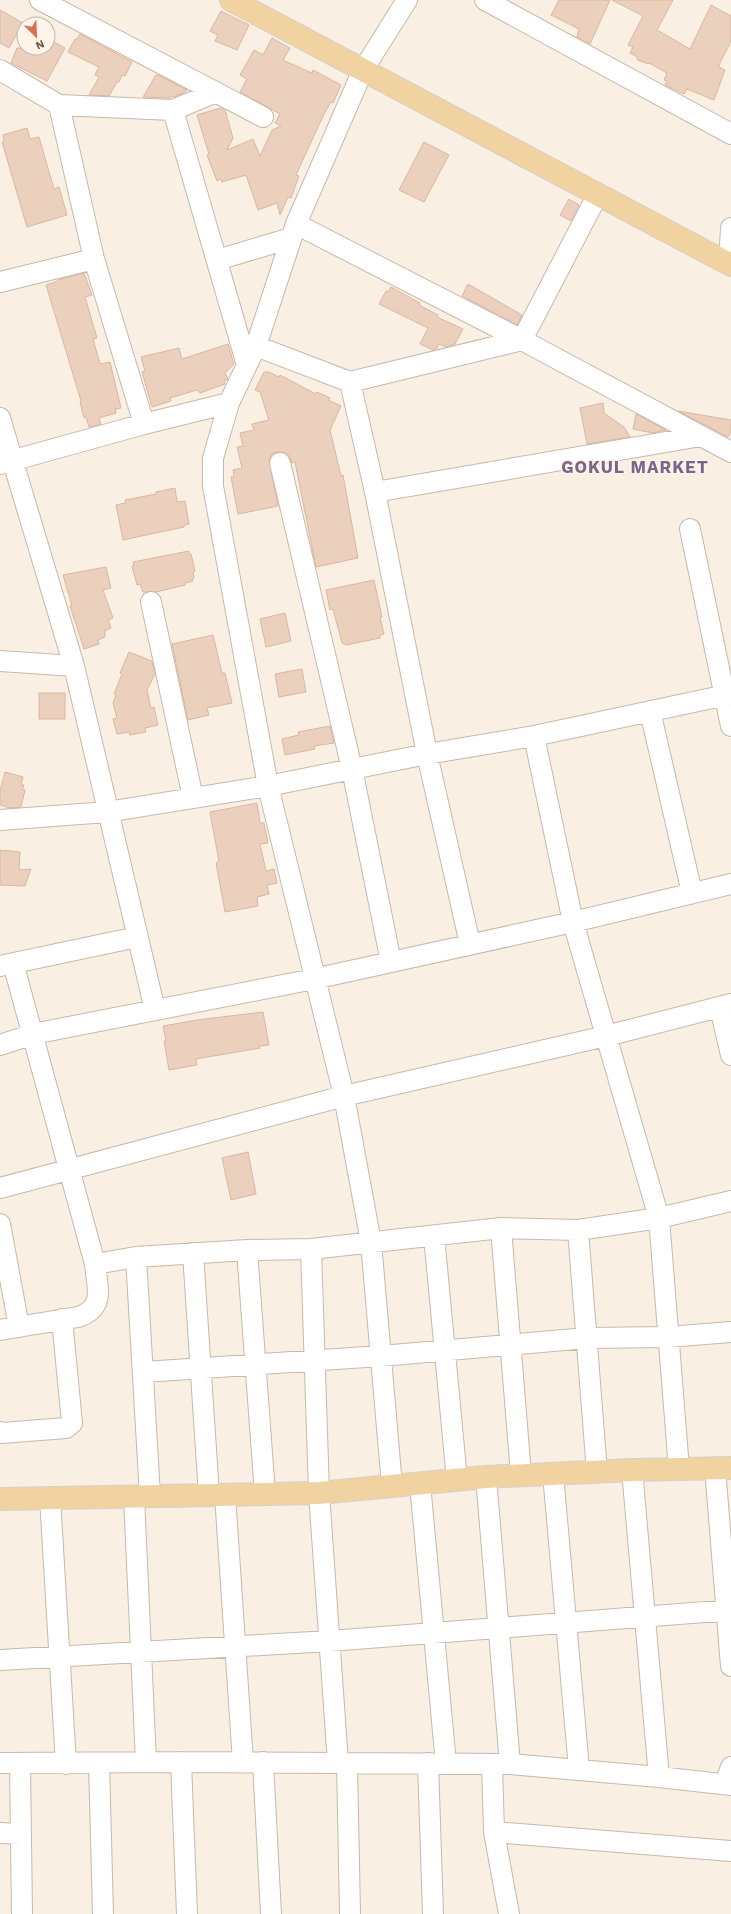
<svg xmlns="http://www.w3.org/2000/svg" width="731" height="1914" viewBox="0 0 731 1914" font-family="'Work Sans',sans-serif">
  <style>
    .building { fill: #ecd0be; stroke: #dcb6a0 }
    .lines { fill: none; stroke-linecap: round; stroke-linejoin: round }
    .minor-casing { stroke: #c8b8ab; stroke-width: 22 }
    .major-casing { stroke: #d6d0cd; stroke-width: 24 }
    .minor { stroke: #fff; stroke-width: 20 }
    .major { stroke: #f1d3a2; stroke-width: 22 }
    .labels { text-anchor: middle; stroke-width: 3; stroke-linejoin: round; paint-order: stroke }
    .district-label { font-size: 17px; font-weight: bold; letter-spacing: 1px; fill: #7d648b; stroke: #fdf5e9 }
  </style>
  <rect width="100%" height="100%" fill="#f9f0e3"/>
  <path class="building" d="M559 0H610L590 44 577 37 579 29 551 15Z
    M612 0H673L657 30 690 49 711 5 731 16V41L719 65V67L725 70 714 100 687 89 684 94 665 85 667 81 664 80 667 73 649 63 648 64 638 60 636 56 630 53 633 47 628 45 643 16Z
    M0 10 23 23 9 48 0 43Z
    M221 11 249 25 237 50 215 41 218 35 210 31Z
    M80 34 132 62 125 76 122 75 119 82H117L109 96 89 95 99 77 95 75 99 67 68 52 75 39H77Z
    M272 38 290 48 283 60 312 73 313 70 341 85 333 103 331 102 324 114 296 175 299 176 291 198 288 197 280 215 277 203 258 210 246 175 222 182 221 179 217 181 207 155 209 154 197 115 220 108 225 110 233 138 227 150 253 139 260 156 272 130 281 126 275 123 280 114 240 92 247 79 240 75 254 50 263 55Z
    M49 39 65 48 47 81 11 63 17 48H48Z
    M156 75 160 76 187 90 185 92 174 97 172 96 170 98 143 97Z
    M27 128 30 139 39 137 54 189 59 187 67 215 27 227 2 142 4 141 3 135Z
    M424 142 449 155 424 202 399 190Z
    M569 199 579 205 571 221 560 215Z
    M84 273 92 295 85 297 97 338 93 339 100 364 110 362 121 408 115 409 116 413 99 418 101 424 89 427 86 417 84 418 80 402 81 401 46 285 58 281V280Z
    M468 284 522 315 517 325 462 296Z
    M391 287 420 303 419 305 438 315 437 317 463 329 455 344 446 347 439 344 436 349 433 350 420 344 428 328 379 304 386 291 388 292Z
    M228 344 234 364 225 373 228 379 224 381 225 384 200 393 197 390 170 398 171 401 152 407 142 372 145 371 141 357 179 348 182 359Z
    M264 372H269L279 377 280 375 316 394 317 392 330 398 328 400 341 406 330 430 341 476 343 475 358 558 316 567 295 462 292 463 289 455 284 452H278L272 454 269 460 278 506 238 514 231 477H234L233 470 242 468 237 447 243 446 240 433 254 430 252 424 269 420 260 392 255 390Z
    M603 403 604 413 624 427 630 437 587 444 580 408Z
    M678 411 731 420V432L728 437Z
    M636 414 666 430 653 433 633 429Z
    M175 488 177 502 185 501 189 524 184 525V527L123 540 116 505 126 503 125 500 156 494V492Z
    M189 551V554H191L195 571 193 572 194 578 192 579 193 581 185 583V585L156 592H143L140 584 137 585 132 566H134L133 562Z
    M106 567 111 588 103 590 113 618 108 620 111 628 105 631V637L98 640 99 644 84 649 70 606H72L63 575Z
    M374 580 382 617H380L384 634 380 635V638L346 645 342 643 333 609 330 610 326 590Z
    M285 613 291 641 266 647 260 619Z
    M213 635 222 673H225L232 703 207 708 209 715 188 720 172 644Z
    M129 652 152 661 155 674 147 690 151 708 154 707 158 725 145 728 146 732 130 735 129 732 117 734 113 719 117 718 113 703 116 695 114 694 122 674 120 673Z
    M302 669 306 692 279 697 275 674Z
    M39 693H65V719H39Z
    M330 726 334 743 314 746 315 749 285 755 282 739 299 735 298 732Z
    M5 772 23 777 21 785H24L22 790H25L21 807 10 808 0 805V791Z
    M257 803 260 823H264L268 843 260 844 266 871 274 869 277 883 267 885 269 894 257 897 258 906 225 912 216 863 219 862 210 812Z
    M0 850 20 852 19 870 31 869 25 886 0 885Z
    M263 1012 269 1045 259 1046 260 1048 196 1059 197 1065 169 1070 164 1041H166L163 1026 197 1020Z
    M248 1152 256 1194 231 1200 222 1158Z"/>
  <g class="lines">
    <g class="minor-casing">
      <path id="minor" d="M40 0 263 117
        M485 0 731 134
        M0 70 59 105 173 110 216 92
        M59 105 94 259 144 424
        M173 110 247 365
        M296 224 522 340 731 452
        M217 260 291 238
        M729 264 731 228
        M0 282 94 259
        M256 346 350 382 522 340 598 194
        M350 382 375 492 427 754 470 944
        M0 418 74 666 155 1010
        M280 463 352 769 391 962
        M0 464 144 424 229 403
        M375 492 701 436
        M690 529 731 726
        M151 602 193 798
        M0 661 74 666
        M650 711 692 893
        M534 736 573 922 659 1218 679 1469
        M0 820 107 812 268 786 427 754 534 736 731 694
        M0 966 137 937
        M720 1008 731 1055
        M0 1045 33 1034 314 979 573 922 731 884
        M0 1188 344 1096 606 1036 731 1004
        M0 1224 19 1327
        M501 1228 521 1475
        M578 1230 597 1472
        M434 1236 457 1480
        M311 1249 319 1493 338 1763
        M247 1250 265 1494
        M193 1253 209 1495
        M136 1257 150 1496
        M95 1264 136 1257 247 1250 311 1249 501 1228 578 1230 659 1218 731 1201
        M0 1330 78 1317C106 1308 97 1288 95 1264L13 963
        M144 1372 381 1356 587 1338 668 1337 731 1332
        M0 1432 2 1433 66 1428 72 1423 62 1319
        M715 1468 731 1666
        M632 1470 659 1777
        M553 1474 579 1769
        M486 1477 510 1764
        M420 1484 446 1764
        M392 1486 371 1242 344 1096 268 786 213 486V458L229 403 256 346 296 224 363 70 407 0
        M225 1495 243 1762
        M134 1497 146 1762
        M50 1498 66 1764
        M0 1660 330 1641 731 1610
        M181 1762 187 1914
        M263 1762 271 1914
        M0 1763 181 1762 510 1764 659 1777 731 1785
        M99 1763 103 1914
        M347 1763 350 1914
        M428 1763 433 1914
        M20 1764 22 1914
        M492 1764 494 1832 509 1914
        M725 1784 731 1767
        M494 1832 731 1851
        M0 1833 21 1834"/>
    </g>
    <g class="major-casing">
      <path id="major" d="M231 0 731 265
        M0 1499 319 1493 486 1477 632 1470 731 1468"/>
    </g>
    <use href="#minor" class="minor"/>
    <use href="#major" class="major"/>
  </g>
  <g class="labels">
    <g class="district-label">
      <text x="635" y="473">GOKUL MARKET</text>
    </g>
  </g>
  <g transform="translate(36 36) rotate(156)"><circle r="19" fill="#fdf5e9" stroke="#c4b6aa"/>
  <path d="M0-3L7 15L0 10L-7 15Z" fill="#d77055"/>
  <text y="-6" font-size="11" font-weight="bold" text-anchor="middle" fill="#6e584c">N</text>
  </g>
</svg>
